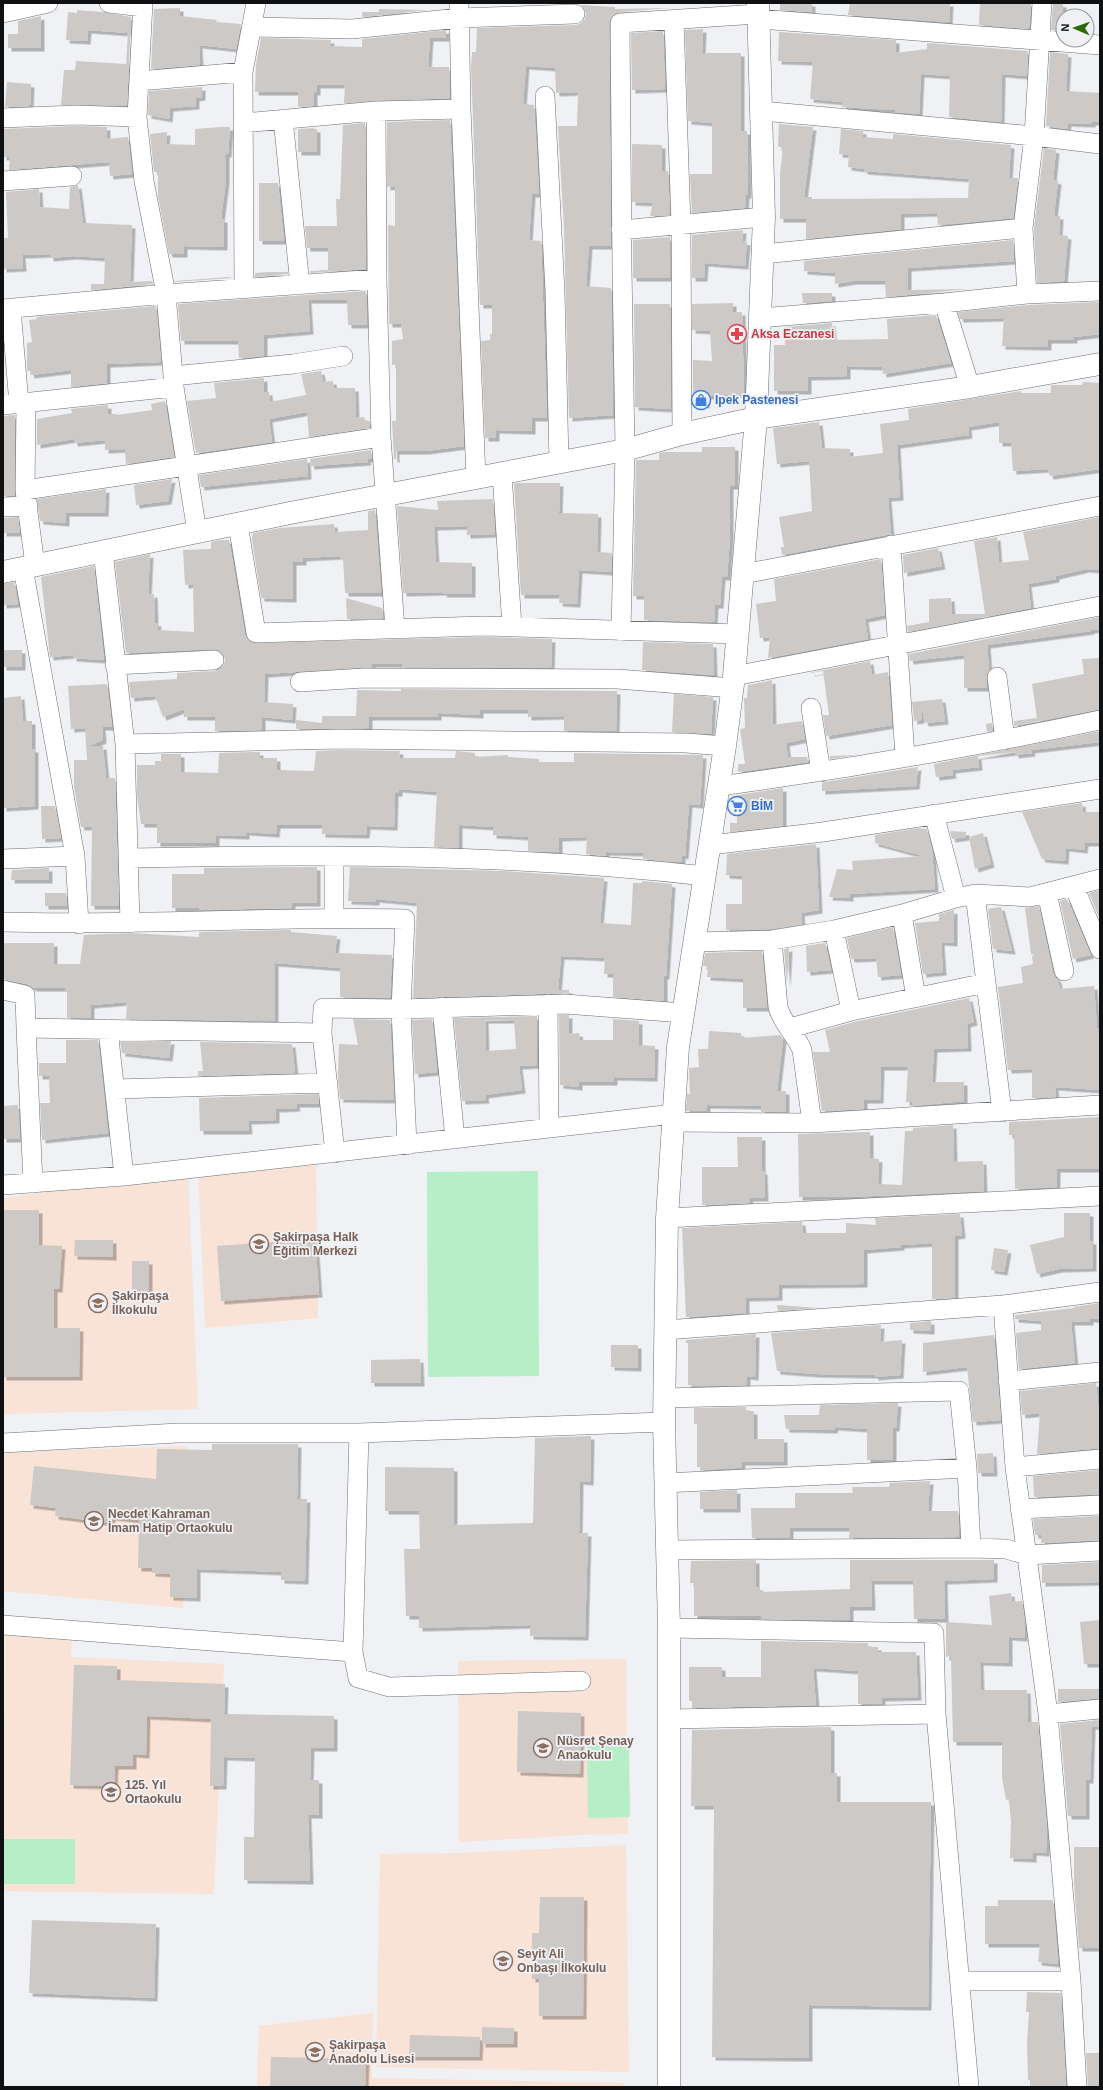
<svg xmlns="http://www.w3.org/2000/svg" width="1103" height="2090" viewBox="0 0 1103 2090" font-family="Helvetica,sans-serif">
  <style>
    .education { fill: #f9e2d6 }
    .green { fill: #b6eec8 }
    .building { fill: #ccc9c7; fill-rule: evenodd; filter: url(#shadow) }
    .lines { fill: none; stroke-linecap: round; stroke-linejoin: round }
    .minor-casing { stroke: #6c6f71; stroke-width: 20 }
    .secondary-casing { stroke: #6c6f71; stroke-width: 23 }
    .minor { stroke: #fff; stroke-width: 19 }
    .secondary { stroke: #fff; stroke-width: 22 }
    .labels { text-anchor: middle; stroke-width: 3.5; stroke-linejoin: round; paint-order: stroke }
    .health-label { font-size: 12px; font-weight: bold; fill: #be3a42; stroke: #eff1f4; text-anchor: start }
    .shop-label { font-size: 12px; font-weight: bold; fill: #366cbe; stroke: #eff1f4; text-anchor: start }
    .education-label { font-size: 12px; font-weight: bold; fill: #785e54; stroke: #eff1f4; text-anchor: start }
  </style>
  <defs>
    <filter id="shadow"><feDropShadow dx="3.5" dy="3.5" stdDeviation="0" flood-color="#0004"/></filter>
  </defs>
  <rect width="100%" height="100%" fill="#eff1f4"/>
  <path class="education" d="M316 1160 318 1318 205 1328 198 1169Z
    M188 1172 198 1409 3 1414V1198Z
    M187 1446 183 1608 3 1591V1452Z
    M5 1629 72 1639 71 1657 224 1664 214 1894 3 1891Z
    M626 1659 628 1834 580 1835 459 1842 458 1661Z
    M626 1845 629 2072 376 2067 380 1854 460 1853Z
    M373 2013 372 2078 624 2083 625 2087H257L259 2026Z"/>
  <path class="green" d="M538 1171 539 1376 428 1377 427 1172Z
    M587 1743H629L630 1817 588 1818Z
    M3 1839H75V1884H3Z"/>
  <path class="building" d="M780 3H812V12L780 10Z
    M850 3H950L949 22 848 15Z
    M980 3H1031L1029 29 979 25Z
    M1053 3 1063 4V31L1051 30Z
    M581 5 615 7V9L671 8 619 12 611 17 609 23 611 246H589L586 286 611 288 613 415 569 418 564 228 558 126H577L578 92 556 93 555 68 526 66 523 104 534 105 539 194H532L529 240 541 241 547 418H532V431L496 430V438H485L481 341 490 340V334H492V305H480L471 67 472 52H476L477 28 576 25 581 23 585 19 586 13Z
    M180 8V16L217 20 216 22 241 24 236 49 199 45 200 65 151 69 154 9Z
    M379 9 428 10 362 17V12H379Z
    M77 10 102 12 131 17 127 106 61 105 64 70H75L76 61 126 64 128 33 88 30 87 41 66 40 68 12 77 13Z
    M41 16V48H8V34H18V21Z
    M703 29 702 53H741V131H747L748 195H746L745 208 692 213 690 174H712V123L688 121 685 30Z
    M446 30V38H430L428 67H449L450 98 344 103 345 85H317V92H314V106L298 107V92H255L256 64 261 38 331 40 330 46 362 47V39Z
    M663 31 665 89 632 90 631 33Z
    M779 32 896 40V53L927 49V43L1028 51 1027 76 1002 74 1001 122 949 117 950 76 921 74 919 114 895 112V110L842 107 843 102 810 99 813 62 778 61Z
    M1050 52 1068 54 1066 91 1100 93V122H1092V124L1068 123 1067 129 1046 126Z
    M7 82 31 84 30 106 5 107Z
    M202 87V97L196 98V106L170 108 169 119 148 115 149 91Z
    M450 120 464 446 426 451H396V459H394L392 421H396V365H392V341L403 339 401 324H389L388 225 395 226V186L387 187V122Z
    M365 123 366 269 310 273V271L328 270V248H307L305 226H337L336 199H340L343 125Z
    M779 124 813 127 804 197H812V199L968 198 969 179 864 171V169L848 167 849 155 839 154 841 129 863 131V137L893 139V134L1011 145 1009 178H1018L1013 218 938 225 937 213 901 214V229L806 239V219H780V174L783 147H778Z
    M75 126 107 127V139L128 137 132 174 110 176 109 162 9 170 10 157H3V129Z
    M221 127H230L228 154H226V180L221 219H224V247L184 246V254H169L158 196V172H154L150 134 167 132 166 144 195 145V129Z
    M314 128V129H317V152H298V129Z
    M632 144 662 145V171H668L670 215 650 216 653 203 632 202Z
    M1044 148 1056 150 1053 180 1058 181 1054 216H1060L1059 235 1068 236 1064 281 1037 283 1034 228Z
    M259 183H278L284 241H259Z
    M78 185 83 223 132 225 130 282 152 281 153 284 91 290V284H104L105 258 73 256 50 258V254L22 255 23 268 3 269V238H8L6 192 39 189 40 207 69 209 70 187Z
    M743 230 742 241 747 242 745 266 705 263 704 278H692V235Z
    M670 237V278H633V240Z
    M1013 240 1014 261 908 268V290L969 289 886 297 885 281H853L835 284V273L804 271V261Z
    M268 272H288V274L255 277V273Z
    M228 277 233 278 175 282V281Z
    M366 291 367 325H348L347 300H308L310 331 264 335V356L239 358 238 341H181L178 304Z
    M802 293H832V301L803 303Z
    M1100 302V334L1074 337V340H1048V347L1002 346 1004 318 960 319 958 312 1028 305Z
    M733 303V312H742L744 394 707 396 706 405 693 404V360L712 361 710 331 692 330V304Z
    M634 304H670L671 409 635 407Z
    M156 306 161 362 107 364V383L71 387V370L31 375 30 371H27V343L32 342 29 320 37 319 36 317Z
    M936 315 951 363 883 374 882 367 847 366V376L808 377V391H774V345H785V327L832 323 833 340 888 339 887 319Z
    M321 371 323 382 333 381 334 388H355L356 418 364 417 365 421H370V428L309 437 307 412 269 419 272 442 196 453 187 401 216 398 214 383 264 378V392H269L270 402 306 395 301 374Z
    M1083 382 1100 383V469L1050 476 1048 469 1013 471 1011 443H999V422L968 427 969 435 897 445 900 497 888 498 891 534 782 555 781 547H784L779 517 812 511 809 461 777 464 773 428 819 422 822 448 850 449V457L883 453 880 424 909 420 908 409 1021 391V393H1051V385H1082Z
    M165 401 174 457 126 464 125 449 105 450V440L74 443V439L37 445V419L72 413 71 409 108 405V414H117V415L152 410 151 404Z
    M15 415V496H3V416Z
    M702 447H735V486H730V538L727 577H722L720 605H715L714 622 644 620V596H633L636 460H659V453L663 452H702Z
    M371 450 372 459H367L368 462 311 466 310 459Z
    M307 459 308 476 201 487 199 475Z
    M172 479 168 501 136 505 134 485Z
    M518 483H560L559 513 598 514 597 552 612 553 611 572 579 570 577 604 559 603 560 595H521L514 484Z
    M106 489 105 513H66V523L40 521 37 499Z
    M493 499 495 534 467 535V526L434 527 436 562 472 563V594H443L444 592 403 593 397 506 438 510 437 501Z
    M375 510 381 593H345L343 558 341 559 340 556 303 558V562H293V599L261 598 252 539 253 533 280 528 334 524 335 532 368 530V511Z
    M18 517 20 533H3V518Z
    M1100 517V570L1086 569 1056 576V579L1028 584 1031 608 908 632 907 626 929 622V599L951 598 952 614H985L974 541 997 537 999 563 1029 560 1023 532Z
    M220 540H229L245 635 252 643 484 637 552 639 551 668 402 667V664H372V667L265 674 264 702 293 704 292 720 262 717V730L215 731V717H184V709L163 717 155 696 131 698 129 682 177 679V673L215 671 224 665 225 659 219 650 213 649 126 653 115 562 150 554 148 595 154 594 155 623H158L157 630 194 632 193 584 185 585 183 550 211 549V542Z
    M938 548 942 566 904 573 903 555Z
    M881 559 885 615 865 619 868 639 768 658 770 637 760 638 756 604 776 601 774 579Z
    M94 566 104 660 73 658V655L50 657 41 577Z
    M14 582 18 604 3 605V584Z
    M346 598 382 608 383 618 347 619Z
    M1100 617V629L1091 630V631L987 645 989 669 986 678 987 688H964V655L910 661 909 654Z
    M643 642 713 644 714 675 642 670Z
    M3 650H22V667H3Z
    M1100 658V709L1014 726V721L1037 718 1032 684 1084 674 1082 659Z
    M870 661 872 675 888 672 892 725 826 736 823 715H829L823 671 808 673Z
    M772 680 773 725 802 721 805 739 786 743 788 757H807L808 762 738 772V764H745L740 729 745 728 744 698H747L748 685Z
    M107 684 112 727H102L103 740 89 746H103L106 778H115L119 906H91L92 827H81L74 787V760H87L85 728 71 729 68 686Z
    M401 689 617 691 616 731H564V716L528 717V710H480V715L438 713V717H369V728L296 729V720L322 723V716H356L357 690 401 691Z
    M674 694 713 697 711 734 672 732Z
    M21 696 23 721H32V749H35V806L3 808V698Z
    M942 699 945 721 925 723 922 708 921 720 914 721 912 702Z
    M992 723 993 730 987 732 986 724Z
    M1100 731V742L1031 750 1032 753 1015 755V752L978 756 979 767 952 770 953 775 936 777 934 764Z
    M340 750 400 751 399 758H455L456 751 475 753V757L508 755V757L539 759V762H574V753L703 755 700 805 689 804 685 856 682 855V862H674L643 859V853L606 852V856L586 854 587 837 559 838V852L528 851V837L493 835V827L459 825V848L434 847 437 792 399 789V793H395L394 827 367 826 366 835 322 834V825H277L276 834 246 832V836L216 835V843H157V824H141L137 795V765H155V761H161V754H181V772L218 773 219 753 260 752V758H277V770L314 771 316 751Z
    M857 755 830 759V756Z
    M918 767 916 786 822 791V783L825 782Z
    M783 788V826L730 832V823H737V795Z
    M1082 803 1083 812H1100V843H1085L1084 850 1066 848 1065 861 1042 859 1022 812Z
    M41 806H55L61 838 42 839Z
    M918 828 927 829 932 850 935 889 850 894V898L829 897 837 869 853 870 852 861 923 856 875 843V835Z
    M950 831 966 832V837L952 839Z
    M983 833 991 864 975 869 969 837Z
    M816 844 819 910 801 913 802 924 771 929 726 930V904H742V876L726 875 727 854Z
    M317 867V903H292V908L199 910V908H172V874H204V868Z
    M350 867 502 871 604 878 600 923 631 925 633 883H642V881L672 884 666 976H664V1001L613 997V974H604L605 958 561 956 558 990H569V993L413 998 417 903 376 899V902L348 901Z
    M49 868V880H11L12 870Z
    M1100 890V920L1089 893Z
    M45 893H66L67 906H45Z
    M1067 899 1090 953 1091 955 1073 959 1060 901Z
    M1039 906 1053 973 1058 980 1060 989 1094 986 1097 1028H1100V1090L1055 1087 1056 1097 1032 1098V1069L1008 1070 998 987 1023 983 1021 967 1033 964 1032 956 1035 955 1031 954 1025 908Z
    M1001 907 1012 951 993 949 988 909Z
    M954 910V943L941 942 943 972 923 974 915 923 939 921V914Z
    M893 927 901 975 878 977 876 958 851 959 847 938Z
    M291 930V932L337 936 335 953 392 955 390 998 340 997V968L275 963V1021L126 1019 127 1002 91 1005V1018H67V992H65V988H33L27 984 3 979V943H54V964H80L84 935 132 933 199 937V932Z
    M825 943 831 970 807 972 806 946Z
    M789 948 787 984 784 949Z
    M762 951 767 1008H743V979L707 977 708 966H703L705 953Z
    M969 998 974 1022 967 1024 968 1048 934 1049 932 1082H964V1101L912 1106V1102H906L908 1067H881L880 1100H864V1109L822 1111 813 1052H830L825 1030 854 1022Z
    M559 1015H569V1034L579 1033 580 1040H613V1019L639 1021V1045L655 1046 654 1078 614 1077V1082H579V1087L560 1085Z
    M537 1016V1065L519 1066 522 1090 485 1095 486 1100 462 1101 454 1018ZM485 1020H514L516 1049 486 1051Z
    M353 1019 390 1020 394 1100 340 1099 338 1076 339 1044 358 1045Z
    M432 1019 437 1072 415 1074 412 1020Z
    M709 1031 741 1033V1038L780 1035 783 1039 777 1091H786V1112H761V1106L707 1105V1111H686L687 1094H690L689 1068 699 1067 698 1049H708Z
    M66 1040H98L108 1133 42 1140 40 1103H50L49 1076H39V1063H66Z
    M120 1041H171L169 1058 122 1053Z
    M200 1042 292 1044 295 1073 198 1076V1071H203Z
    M318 1094 319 1104H296L297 1108 276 1109V1120L248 1121 249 1131H200L199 1098Z
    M18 1105 20 1139H3V1106Z
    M1100 1117V1169H1057V1187L1015 1189 1014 1135H1009V1122Z
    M953 1125 954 1162 983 1161 984 1191 874 1196 799 1197 798 1134 870 1132V1158L879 1159 878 1184 902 1185 905 1131H913V1128Z
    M737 1137H762V1171H764L765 1198H750L749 1203 702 1205V1167H738Z
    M3 1210H39V1245L62 1246 59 1289H54V1328H80L79 1377H3Z
    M1064 1213H1090V1241H1093V1268L1059 1269 1037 1274 1030 1245 1064 1237Z
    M960 1214 962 1235 955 1236V1298L932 1299V1243L901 1245V1247L864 1250V1284L779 1285V1297L746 1298V1313L686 1317 682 1228 802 1222 803 1233H846V1223L876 1225 875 1218Z
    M315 1239 319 1294 221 1301 217 1246Z
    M75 1240H113V1257L74 1256Z
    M994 1248 1008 1250 1004 1272 991 1270Z
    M132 1261H149V1292L132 1291Z
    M1100 1303V1319H1090V1322H1071L1075 1363 1019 1369 1016 1333 1041 1330V1321L1015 1319V1315L1074 1308V1307Z
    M777 1305 819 1308 778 1311Z
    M931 1321V1331L910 1330V1323Z
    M881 1325 880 1342 902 1340 900 1375 875 1377V1375L816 1374 777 1371 771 1333Z
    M756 1334 755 1377 747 1376V1385L694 1386 688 1385V1343H686V1340Z
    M994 1335 1001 1420 973 1422 967 1367 923 1372V1343Z
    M611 1345H638V1368L611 1367Z
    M420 1359 421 1383H371V1360Z
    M1096 1383 1100 1424V1448L1037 1454 1040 1413 1022 1415 1020 1391Z
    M898 1403 896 1428H893V1460H867V1429L835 1427 834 1430 786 1429 784 1415H819L820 1405Z
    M746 1407V1411H754V1439H784V1462H742V1467L737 1468 700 1470V1467H697V1424H694V1408Z
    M591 1436 590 1482 580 1481 579 1533H588L585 1637 530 1636V1625L419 1628V1616H406L404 1549H420L419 1511H385V1467L454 1468V1525L533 1523 535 1438Z
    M212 1444H298L297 1499H307L305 1581 281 1580V1572L197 1569V1598L170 1597V1574L152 1573V1568H138L139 1520 112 1517 111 1523 55 1516 56 1508 30 1505 34 1466 156 1479 157 1449 212 1450Z
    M993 1453 994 1473H978L977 1454Z
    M1100 1470V1494L1034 1497 1033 1476Z
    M930 1481 928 1511H958L959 1537 849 1538 850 1528H790V1538H752L751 1508H795V1493H853L852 1487H889L890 1483Z
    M737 1490V1509H700V1492Z
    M1100 1516V1540L1041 1543V1535H1035L1033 1519Z
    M756 1560V1587H760V1592L850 1589V1560H994V1579L944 1581 945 1619H914L913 1581H871L872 1607H850V1620L761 1619V1616H694V1583H690L691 1561Z
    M1100 1562V1582L1042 1583V1565Z
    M1011 1593 1012 1602 1022 1601 1025 1624 1024 1638 1009 1637V1663L980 1662 981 1690H1027L1028 1722H1038L1047 1829 1046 1853 1033 1852V1859L1010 1858 1011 1822 1009 1799 1006 1800 1002 1777V1742H953L951 1656 946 1657V1622L992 1625 989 1596Z
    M1100 1620V1664H1084L1080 1622Z
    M761 1641 868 1643V1647H878V1652H916L918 1697 882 1698V1704H858V1671L813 1668 816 1705 692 1708V1701H689V1667H722V1677H761Z
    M74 1665 117 1666V1680L225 1684 224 1714 334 1716V1748H311L310 1780H319V1815H308L310 1881 244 1880V1837H254L255 1758 224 1757 223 1786H210L211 1719 147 1716 146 1755 133 1754V1766H115L114 1786 70 1785Z
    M1058 1689H1100V1698L1058 1702Z
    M518 1711 581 1713 580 1774 517 1772Z
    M1100 1720V1727L1092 1726 1090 1780H1086V1816H1068L1060 1724Z
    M831 1727V1773H837V1802H931L928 2007 809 2005V2058L712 2057 714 1806H691L692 1730Z
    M1074 1847H1100V1948H1079L1074 1883Z
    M540 1897H584L583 2016H539V1979H532V1933H539Z
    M998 1900H1053L1058 1964 1038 1962 1040 1944H985V1906H998Z
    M32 1920 156 1924 154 1998 29 1993Z
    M1027 1992 1061 1993 1066 2087H1030V2080H1028L1027 2043 1029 2012H1026Z
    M482 2027 514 2028V2044H482Z
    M410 2035 480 2037 479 2057H409Z
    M1086 2053H1100V2087H1088Z
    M271 2057 366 2059 365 2087H270Z"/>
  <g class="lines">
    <g class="minor-casing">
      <path id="minor" d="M109 3 143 7
        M143 3 137 117 144 181 166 294 377 279
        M459 3 461 109 476 478
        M3 13 48 3
        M759 19 1100 45
        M674 20 681 225 682 434
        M253 27 352 29 459 18 575 14
        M139 81 243 72
        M545 96 555 292 559 462
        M376 111 377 279 381 437 395 629
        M762 111 1034 136 1100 144
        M3 118 75 115 137 117
        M283 119 300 285
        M243 123 376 111 461 109
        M3 181 72 176
        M621 230 764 217
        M763 254 1023 228
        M244 288 243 72 256 3
        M1027 294 1023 228 1034 136 1042 3
        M944 303 970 387
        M3 309 166 294 174 387 197 532
        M11 309 19 404
        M760 318 944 303 1027 294 1100 291
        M173 376 293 364 343 356
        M26 403 25 490 35 565
        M3 405 174 387
        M502 473 512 627
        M25 490 381 437
        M3 507 28 506
        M238 524 256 633 484 626 738 634
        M891 545 905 757
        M103 551 125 744 130 923
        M23 568 75 856 79 924
        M743 574 1100 506
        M621 631 625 450 622 268 620 23 758 14
        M115 665 214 660
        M734 676 1100 606
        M997 677 1005 740
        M300 682 364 678 617 679 733 688
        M811 708 821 772
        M125 744 340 739 686 743 725 746
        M719 786C847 769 974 747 1100 720
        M934 814 956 898
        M710 845 823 832 1100 789
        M334 856V917
        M129 858C321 854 514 854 705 876
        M3 859 75 856
        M1074 886 1100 949
        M1047 893 1064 971
        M975 894 1002 1112
        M902 914 916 998
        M3 922C137 926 271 916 405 919L401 1009 565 1004 683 1013
        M834 930 851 1011
        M772 940 778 1007C782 1023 796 1035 802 1050L812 1123
        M694 942 772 940 834 930 902 914 956 898 975 894 1030 897 1100 879
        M3 990 25 995 26 1028
        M548 1004 549 1128
        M442 1007 455 1139
        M790 1028 851 1011 986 983
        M108 1029 124 1176
        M115 1089 328 1083
        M673 1122 812 1123 1100 1105
        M335 1153 322 1033 323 1008 401 1009 407 1145
        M33 1183 26 1028 322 1033
        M3 1185 124 1176 674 1114
        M667 1218 1100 1196
        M1003 1305 1015 1467 1048 1714 1071 1981 1077 2087
        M665 1330 1003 1305 1100 1292
        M1008 1381 1100 1372
        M664 1398 959 1391 967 1468
        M3 1443 178 1433H359L664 1422
        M1015 1467 1100 1459
        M665 1483 967 1468 971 1548 667 1550
        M1020 1509 1100 1505
        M971 1548 1006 1549 1027 1555 1100 1551
        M3 1625 353 1652 358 1678 389 1687 581 1681
        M669 1628 934 1633 936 1714 669 1719
        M353 1652 359 1433
        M936 1714 969 2087
        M1048 1714 1100 1709
        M960 1981H1071"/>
    </g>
    <g class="secondary-casing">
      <path id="secondary" d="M3 572 290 513 625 450 682 434 756 418 970 387 1100 364
        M669 2087V1628L664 1422 667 1218 678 1047 725 746 734 676 756 418 764 217 758 3"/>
    </g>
    <use href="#minor" class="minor"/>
    <use href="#secondary" class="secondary"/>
  </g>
  <defs>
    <g id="pharmacy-ring" transform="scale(1)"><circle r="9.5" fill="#eff1f4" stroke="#e0444e" stroke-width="1.5"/><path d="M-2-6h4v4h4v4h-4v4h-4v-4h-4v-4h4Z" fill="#e0444e"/></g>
    <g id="shop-ring" transform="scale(1)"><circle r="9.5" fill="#eff1f4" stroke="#3f7fe0" stroke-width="1.5"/><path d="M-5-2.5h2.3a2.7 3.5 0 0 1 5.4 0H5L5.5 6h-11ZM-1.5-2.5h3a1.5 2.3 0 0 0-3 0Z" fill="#3f7fe0"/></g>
    <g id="supermarket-ring" transform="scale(1)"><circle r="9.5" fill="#eff1f4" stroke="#3f7fe0" stroke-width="1.5"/><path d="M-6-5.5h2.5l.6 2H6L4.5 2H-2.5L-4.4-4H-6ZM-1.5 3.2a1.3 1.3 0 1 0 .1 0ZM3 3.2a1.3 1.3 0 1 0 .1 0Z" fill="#3f7fe0"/></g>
    <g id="school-ring" transform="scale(1)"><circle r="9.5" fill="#eff1f4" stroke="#8d6e63" stroke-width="1.5"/><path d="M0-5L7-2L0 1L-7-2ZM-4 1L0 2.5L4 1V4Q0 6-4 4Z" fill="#8d6e63"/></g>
  </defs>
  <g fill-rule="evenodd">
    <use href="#pharmacy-ring" x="737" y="334"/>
    <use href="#shop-ring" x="701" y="400"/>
    <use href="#supermarket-ring" x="737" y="806"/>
    <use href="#school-ring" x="259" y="1244"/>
    <use href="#school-ring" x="98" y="1303"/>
    <use href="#school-ring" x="94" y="1521"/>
    <use href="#school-ring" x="543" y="1748"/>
    <use href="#school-ring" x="111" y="1792"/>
    <use href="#school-ring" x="503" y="1961"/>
    <use href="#school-ring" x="315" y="2052"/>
  </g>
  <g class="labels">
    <g class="health-label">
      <text x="751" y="338">Aksa Eczanesi</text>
    </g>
    <g class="shop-label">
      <text x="715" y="404">Ipek Pastenesi</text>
      <text x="751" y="810">BİM</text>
    </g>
    <g class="education-label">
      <text x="273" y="1241">Şakirpaşa Halk<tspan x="273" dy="14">Eğitim Merkezi</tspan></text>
      <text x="112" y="1300">Şakirpaşa<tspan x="112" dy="14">İlkokulu</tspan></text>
      <text x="108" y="1518">Necdet Kahraman<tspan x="108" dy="14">İmam Hatip Ortaokulu</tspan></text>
      <text x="557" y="1745">Nüsret Şenay<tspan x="557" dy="14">Anaokulu</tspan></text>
      <text x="125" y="1789">125. Yıl<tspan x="125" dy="14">Ortaokulu</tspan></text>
      <text x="517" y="1958">Seyit Ali<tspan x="517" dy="14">Onbaşı İlkokulu</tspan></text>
      <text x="329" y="2049">Şakirpaşa<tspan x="329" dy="14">Anadolu Lisesi</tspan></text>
    </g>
  </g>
  <rect width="1103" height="2090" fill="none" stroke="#0f1011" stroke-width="8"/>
  <g transform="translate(1075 28) rotate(272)"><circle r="19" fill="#eff1f4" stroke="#959799"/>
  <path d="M0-3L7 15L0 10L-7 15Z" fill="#2a6b00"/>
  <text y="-6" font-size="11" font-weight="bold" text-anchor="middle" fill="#0f1011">N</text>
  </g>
</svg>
